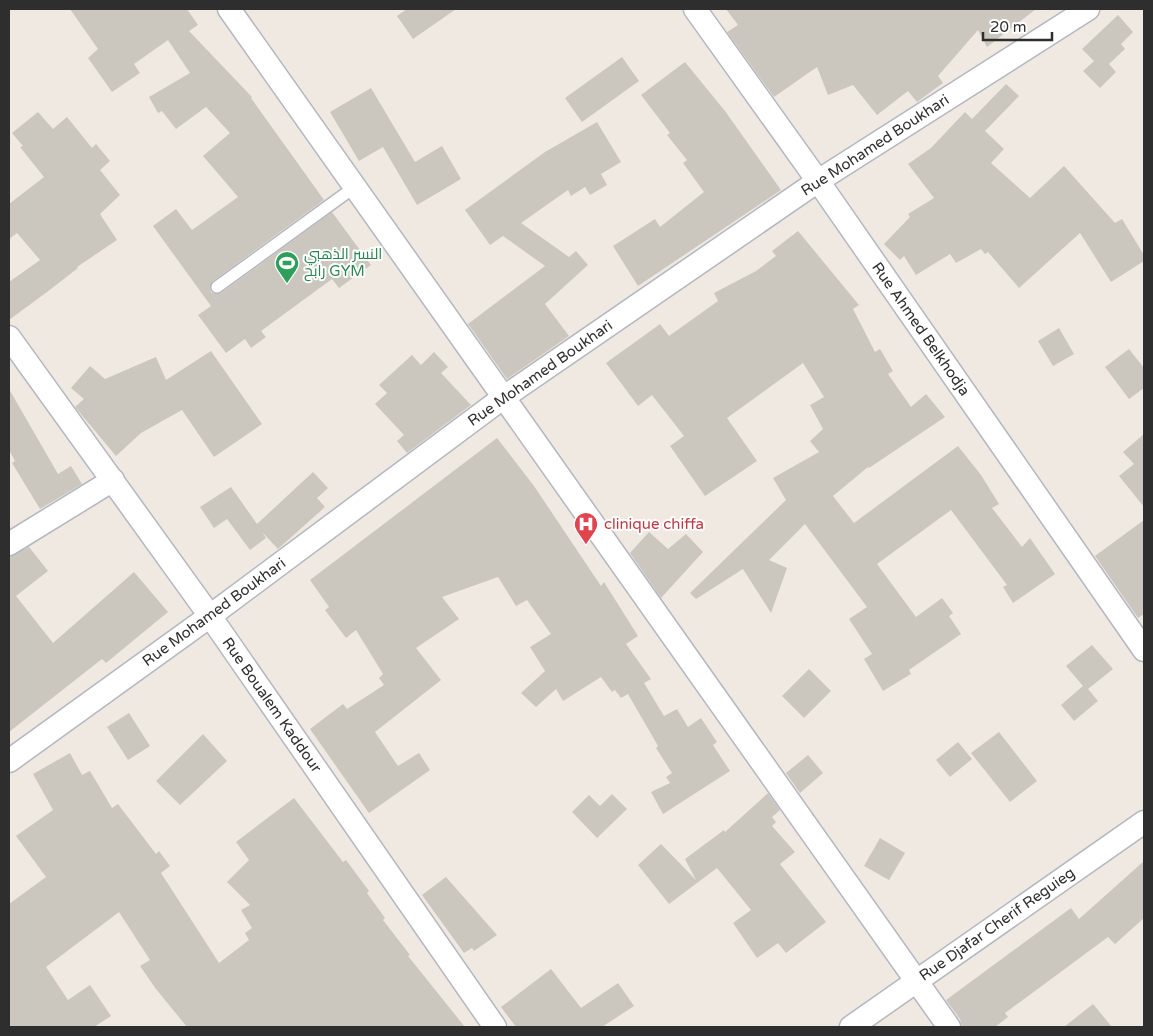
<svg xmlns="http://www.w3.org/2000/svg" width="1153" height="1036" viewBox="0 0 1153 1036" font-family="'Varela Round',Cairo,sans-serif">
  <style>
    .building { fill: #cbc7bf }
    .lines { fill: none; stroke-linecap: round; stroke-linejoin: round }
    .service-casing { stroke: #b4b7c1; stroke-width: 14 }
    .minor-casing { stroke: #b4b7c1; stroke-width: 25 }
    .service { stroke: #fff; stroke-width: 11 }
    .minor { stroke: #fff; stroke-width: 22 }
    .labels { text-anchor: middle; stroke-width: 4; stroke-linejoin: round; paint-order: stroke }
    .street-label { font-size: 15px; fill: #2e2e2e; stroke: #fff }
    .leisure-label { font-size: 15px; fill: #27864d; stroke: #fff; text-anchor: start }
    .health-label { font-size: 15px; fill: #be3a42; stroke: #fff; text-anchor: start }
  </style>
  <rect width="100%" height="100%" fill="#efe9e1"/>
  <path class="building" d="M70 9H187L198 25 189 31 252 97 251 98 324 200 213 281 210 287 211 292 217 294 221 293 332 212 371 265 339 288 332 279 261 331 266 337 251 348 245 339 226 353 198 315 211 306 153 226 176 209 192 230 238 197 203 156 230 133 206 107 176 129 162 111 158 113 149 97 190 73 168 40 134 64 140 73 112 92 88 58 98 49Z
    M407 9H456L413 39 397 16Z
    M726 9H1036L987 47 978 30 938 76 943 83 917 102 908 91 877 115 853 85 828 95 817 67 774 97 727 32 738 25Z
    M1118 15 1133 32 1121 44 1125 49 1109 64 1116 72 1100 88 1083 71 1094 61 1082 49Z
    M622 57 639 81 582 122 565 98Z
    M685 62 725 111 781 190 638 286 613 246 655 219 660 227 704 192 683 163 687 160 667 135 670 133 641 95Z
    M1006 84 1019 96 985 131 1004 149 991 163 1030 198 1064 166 1115 223 1122 219 1144 255V261L1111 282 1080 233 1019 288 988 252 985 254 981 249 956 263 950 254 916 275 904 256 900 260 884 244 910 217 908 214 934 198 908 164 931 148 965 112 972 119Z
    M371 88 415 162 442 146 461 179 417 205 383 147 359 161 330 112Z
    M38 112 53 129 67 117 92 148 96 144 110 161 100 170 120 195 100 214 117 240 77 267 78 268 47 292 9 320V282L40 260 17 233 9 239V204L44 177 20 147 23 146 12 133Z
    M597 122 621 162 601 174 607 185 590 195 585 187 571 196 568 190 521 223 569 257 576 251 588 265 545 304 569 336 507 379 468 324 545 266 503 236 490 245 465 210 545 152Z
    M798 231 859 305 853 309 875 352 880 349 893 371 888 374 911 407 926 394 945 417 869 468 868 467 833 496 854 523 958 446 981 475 999 504 992 508 1022 547 1030 538 1055 574 1013 603 1003 587 1007 585 951 510 877 564 916 617 942 598 953 613 949 616 961 634 909 670 911 674 883 691 864 659 872 654 849 619 867 607 805 524 769 560 787 568 771 613 743 569 696 599 690 593 786 500 773 478 819 452 810 441 823 429 810 405 824 397 803 363 727 418 757 461 705 496 670 446 684 436 652 395 638 406 606 363 660 324 669 336 718 301 714 293 756 271 776 256 772 251Z
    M1059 328 1074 354 1053 366 1038 341Z
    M1129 349 1144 368V388L1129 399 1105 367Z
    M211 351 262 424 214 457 182 410 141 433 116 456 75 407 84 399 71 388 90 366 105 379 156 357 166 380Z
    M434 352 448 367 441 373 471 405 407 453 397 441 404 435 375 404 387 393 379 385 412 355 421 365Z
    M9 389 58 474 71 466 82 484 40 509 12 463 15 461 9 450Z
    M1144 434V507L1119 476 1134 464 1123 452Z
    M497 438 534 486 601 586 604 582 638 636 626 644 651 679 644 683 664 716 677 709 688 727 701 718 717 742 713 745 730 771 663 814 651 792 670 783 666 777 672 773 656 748 658 746 628 694 621 698 615 690 612 692 601 677 563 701 556 689 536 707 521 693 545 671 530 647 551 634 527 600 516 606 498 577 442 597 459 619 416 648 441 680 375 732 398 766 419 753 430 770 369 813 310 729 343 704 347 709 384 685 379 678 383 674 356 630 346 638 325 610 329 607 310 580Z
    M313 472 328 488 317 498 325 507 278 549 262 532 266 538 250 550 227 519 214 528 200 507 231 487 257 524Z
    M1144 520V614L1138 618 1095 556Z
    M649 532 668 549 686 534 703 552 661 598 630 553Z
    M29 547 48 571 16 596 53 643 134 572 168 612 106 663 102 659 9 732V557Z
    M1092 645 1113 669 1088 689 1098 701 1074 721 1061 705 1083 686 1066 666Z
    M809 669 831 691 804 718 782 696Z
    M129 713 150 746 128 760 107 727Z
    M999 732 1037 781 1010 802 971 753Z
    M203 734 227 761 180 805 156 781Z
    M958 742 972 759 950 777 936 760Z
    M70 753 82 775 90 771 112 808 118 804 156 854 159 851 170 866 161 873 219 963 249 940 245 933 252 928 241 910 250 905 227 882 249 860 236 842 294 798 343 862 346 860 369 891 367 893 385 918 383 920 410 955 408 956 465 1027H187L156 989 140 966 150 960 119 912 46 967 68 1000 90 985 111 1016 94 1027H9V904L46 877 16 836 53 810 33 774Z
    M808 755 823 773 800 793 786 773Z
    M768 793 780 810 772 817 776 822 772 826 795 852 780 864 826 922 786 953 778 943 757 958 733 923 751 910 717 868 669 904 638 865 661 844 696 880 685 859 724 830 725 832Z
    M612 794 627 809 597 838 572 812 589 795 600 806Z
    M880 838 905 853 889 880 864 866Z
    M1144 861V918L1115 944 1108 937 1005 1013 1008 1017 995 1027H962L960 1019 946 1000 1071 908 1079 919Z
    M446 877 497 935 474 951 472 948 464 953 422 895Z
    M551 969 581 1008 618 983 634 1006 602 1027H516L501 1007Z
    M1093 1004 1112 1027H1064Z"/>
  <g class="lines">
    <g class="service-casing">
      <path id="service" d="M217 287 356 186"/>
    </g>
    <g class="minor-casing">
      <path id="minor" d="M229 9 949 1027
        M695 9 818 181 1144 650
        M9 337 210 616 495 1027
        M9 544 113 480
        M9 761 210 616 504 397 818 181 1088 9
        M851 1027 1144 822"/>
    </g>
    <use href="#service" class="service"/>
    <use href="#minor" class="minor"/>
  </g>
  <defs>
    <g id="stadium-pin" transform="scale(1.25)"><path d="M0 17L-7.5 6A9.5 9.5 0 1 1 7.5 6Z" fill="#2e9e5b" stroke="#fff"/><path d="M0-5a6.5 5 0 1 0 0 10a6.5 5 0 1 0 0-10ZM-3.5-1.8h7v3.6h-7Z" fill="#fff"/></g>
    <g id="hospital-pin" transform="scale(1.25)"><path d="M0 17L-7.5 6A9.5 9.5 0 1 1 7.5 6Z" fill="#e0444e" stroke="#fff"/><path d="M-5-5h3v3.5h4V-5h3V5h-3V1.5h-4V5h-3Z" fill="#fff"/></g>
  </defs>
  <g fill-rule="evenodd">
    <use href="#stadium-pin" x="287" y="263"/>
    <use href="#hospital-pin" x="586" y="524"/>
  </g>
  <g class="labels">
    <g class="street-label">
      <text transform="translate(875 145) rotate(-33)" y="5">Rue Mohamed Boukhari</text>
      <text transform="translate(921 329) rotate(55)" y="5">Rue Ahmed Belkhodja</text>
      <text transform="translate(540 373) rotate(-35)" y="5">Rue Mohamed Boukhari</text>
      <text transform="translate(214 612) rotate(-36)" y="5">Rue Mohamed Boukhari</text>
      <text transform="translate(272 705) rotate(55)" y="5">Rue Boualem Kaddour</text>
      <text transform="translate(997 924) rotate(-35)" y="5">Rue Djafar Cherif Reguieg</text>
    </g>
    <g class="leisure-label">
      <text x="304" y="259">النسر الذهبي<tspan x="304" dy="17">رابح GYM</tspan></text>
    </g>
    <g class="health-label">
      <text x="604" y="529">clinique chiffa</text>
    </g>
  </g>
  <rect width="1153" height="1036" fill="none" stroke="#2e2e2e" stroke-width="20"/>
  <path d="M983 32v8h69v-8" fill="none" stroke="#2e2e2e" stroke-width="2.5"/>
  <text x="990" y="32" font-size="15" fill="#2e2e2e" stroke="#ffffff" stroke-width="4" paint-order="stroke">20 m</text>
</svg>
